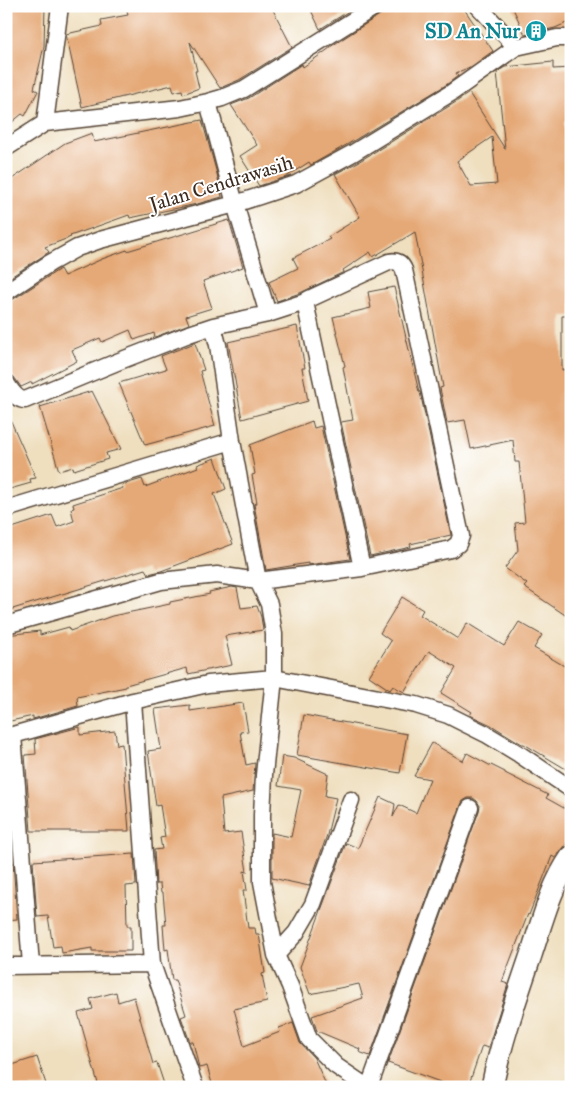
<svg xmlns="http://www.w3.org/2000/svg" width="577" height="1093" viewBox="0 0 577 1093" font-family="'IM FELL Great Primer',serif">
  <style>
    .building { fill: #e5a977; fill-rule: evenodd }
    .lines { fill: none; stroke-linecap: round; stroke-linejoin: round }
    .minor-casing { stroke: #564536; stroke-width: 19 }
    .tertiary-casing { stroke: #564536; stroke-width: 24 }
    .minor { stroke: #fff; stroke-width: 16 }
    .tertiary { stroke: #fff; stroke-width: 21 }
    .labels { text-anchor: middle; stroke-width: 4; stroke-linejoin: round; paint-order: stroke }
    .culture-label { font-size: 20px; font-weight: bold; fill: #0d838f; stroke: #fff; text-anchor: end }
    .street-label { font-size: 20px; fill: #3b2a1e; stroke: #fff }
  </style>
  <rect width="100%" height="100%" fill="#fff"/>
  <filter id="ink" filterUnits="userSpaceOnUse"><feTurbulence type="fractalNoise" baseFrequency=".02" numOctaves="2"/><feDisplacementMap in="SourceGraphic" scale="10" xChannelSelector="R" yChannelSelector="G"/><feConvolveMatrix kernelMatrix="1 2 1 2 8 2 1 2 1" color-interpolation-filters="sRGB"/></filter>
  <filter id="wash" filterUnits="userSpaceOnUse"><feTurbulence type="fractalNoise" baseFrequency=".0096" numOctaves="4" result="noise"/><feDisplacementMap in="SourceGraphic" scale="20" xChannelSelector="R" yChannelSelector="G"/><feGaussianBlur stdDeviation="1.12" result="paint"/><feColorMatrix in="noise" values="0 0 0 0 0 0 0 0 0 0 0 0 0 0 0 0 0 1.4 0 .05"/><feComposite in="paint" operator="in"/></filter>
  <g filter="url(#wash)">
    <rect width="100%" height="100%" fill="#efdfbf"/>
    <g id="blocks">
      <path class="building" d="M6 6H45L44 46 34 89 38 91 25 116 22 114 6 127Z
        M126 6H271L292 47 239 80 220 88 190 42 197 71H195L199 88 183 94 182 90 174 92 172 85 82 107 66 34 102 26 101 20 128 15Z
        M309 6H357L320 29Z
        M386 6H462L493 51 472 66 456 73 458 76 446 85 348 144 311 165 309 162 286 177 259 186 240 156 257 145 231 105 249 98 302 64 303 67 330 48V47L381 14 385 11Z
        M512 6H565L571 21 555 28 525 35Z
        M553 62V69L571 68V122H564L570 179H571V316H562V370L571 369V619L524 587 527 584 505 568 518 550 515 523 525 522 519 462H515L513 440 471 449 465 420 447 423 440 388 443 387 415 232 373 257 370 252 343 270 344 272 300 293 277 301 269 282 298 268 293 258 330 239 328 237 360 217 335 174 358 162 456 102 469 93 505 149 497 72 505 67ZM492 137 497 184 471 186 457 161Z
        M202 120 217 174 222 197 197 204 130 218 129 215 70 236 71 237 45 247 49 252 6 280V183L65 143 92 133 94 142Z
        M229 220 243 267 203 281 212 308 186 316 189 324 155 337 154 333 134 340 130 330 102 342 100 338 72 350 77 361 32 384V382L21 387 14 377 11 374 6 373V302L12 300 60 269 64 276 102 259 127 250V251Z
        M394 287 419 392H420L451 535 410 544 411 547 370 556 341 422 353 420 343 367 345 366 333 317 371 308 368 292Z
        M297 326 305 368H302L308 401 242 419 228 342Z
        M195 343 204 370 200 371 215 426 145 445 119 383 166 369 161 356Z
        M92 391 121 449 106 453 108 459 74 470 73 467 59 471 40 407Z
        M6 410 36 478 30 479 31 483 10 489 6 474Z
        M312 421 314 428 321 426 350 559 308 565V563L266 570 254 504 257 503 252 475 255 474 250 445Z
        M215 458 226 489 214 494 233 544 161 571 148 574 145 569 6 611V530L52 515 57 527 74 521 71 509 74 508 73 504 123 488 122 485 142 479 145 487 198 467 197 465Z
        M232 587 237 588 241 608 257 606 261 617 263 630 225 636 232 665 188 674 187 668 126 685V687L77 697 78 706 33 719V716L6 722V635L40 631V635L69 627 70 631 112 616 170 604V602L210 594 209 592Z
        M402 597 423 610 420 615 458 639 467 623 504 646 519 622 542 635 534 648 571 670V772L524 744H522L491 725 470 715 472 712 441 693 456 668 429 651 404 692 393 686 390 690 369 676 391 641 380 633Z
        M243 703 248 731 240 732 246 765 255 763 253 791 221 798 224 834 241 832 247 872 244 871 247 890H243L248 928H255L256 934H259L265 973 262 974 267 1002 234 1009 244 1046 280 1032 279 1028 293 1023 300 1043 314 1058 327 1087H213L207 1066 199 1068 193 1042H190L181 1017 186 1015 175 980H172L168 949 165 950 163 925H166L163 893H161L160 884H156L154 850 162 849 160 838 165 837 160 805 156 806 148 751 161 749 155 709 190 705V711Z
        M304 715 407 734 400 773 297 755Z
        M80 727V735L115 731 117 745 122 744 129 831H31L25 755 36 754 35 739Z
        M432 743 463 761 467 753 491 766V765L505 772V773L548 795 546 798 571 812V837L565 846 560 850 555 858 552 856 529 915 528 914 502 982 508 984 488 1048 482 1046 468 1087H454L388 1063 479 811 480 806 477 801 473 798H468L463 801 461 805 370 1056 359 1052 360 1049 317 1031 312 1016 363 998 359 984 310 994 300 967 346 843 358 848 380 797 395 804 393 817 399 805 416 813 430 779 414 776Z
        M282 756 294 758 328 774 325 796 336 798 327 835 309 886 272 878V833L291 837 301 790 278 786Z
        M6 777 11 831H6Z
        M134 854 136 885 126 886 127 926H131V951H92V948L62 953 61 946 53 947 48 916 37 917 33 861Z
        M13 862 17 919 6 920V863Z
        M116 992 118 1002 134 997 153 1064 157 1063 165 1087H99L78 1013 93 1009 90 999Z
        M37 1057 47 1087H6V1067Z"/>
    </g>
  </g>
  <g filter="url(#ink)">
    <use href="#blocks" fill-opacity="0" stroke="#564536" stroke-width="1"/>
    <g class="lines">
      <g class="minor-casing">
        <path id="minor" d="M478 6 516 47 557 38H571
          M208 102 235 204 268 314
          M45 123 60 6
          M6 148 45 123 180 108 208 102 222 98 244 89 376 6
          M6 292 50 263 77 248 100 240 235 204 296 184 353 153 451 93 516 47
          M305 302 362 568
          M213 326 218 345 232 441 258 581 269 604 274 634V678L264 775 262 815V882L276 955 290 986 309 1039 336 1066 367 1087
          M6 383C11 390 16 400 25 400L117 362 189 334 213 326 268 314 305 302 309 299 389 262C397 260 401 263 404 270L461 536 458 544 451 549 362 568 258 581 217 575 161 581 6 625
          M6 509 232 441
          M133 701 152 964 195 1087
          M13 735 31 965
          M6 737 133 701 208 684 274 678 416 705 448 715 486 734 519 754 571 789
          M276 955 296 933 313 904 351 800
          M6 966 152 964
          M369 1087 470 808"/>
      </g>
      <g class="tertiary-casing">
        <path id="tertiary" d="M492 1087C501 1042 516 999 531 955 542 922 551 886 571 857"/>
      </g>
      <use href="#minor" class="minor"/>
      <use href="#tertiary" class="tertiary"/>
    </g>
  </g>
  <defs>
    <g id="building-disc" transform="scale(1.125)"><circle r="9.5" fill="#0f9aa8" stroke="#fff"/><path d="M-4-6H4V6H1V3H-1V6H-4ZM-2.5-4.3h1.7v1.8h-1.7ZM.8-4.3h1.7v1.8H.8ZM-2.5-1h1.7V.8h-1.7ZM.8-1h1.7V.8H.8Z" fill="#fff"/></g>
  </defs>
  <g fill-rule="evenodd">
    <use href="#building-disc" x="536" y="31"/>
  </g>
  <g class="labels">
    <g class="culture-label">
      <text x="520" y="38">SD An Nur</text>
    </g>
    <g class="street-label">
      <text transform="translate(221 183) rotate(-17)" y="7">Jalan Cendrawasih</text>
    </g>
  </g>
  <rect width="577" height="1093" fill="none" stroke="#fff" stroke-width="25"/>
</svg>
